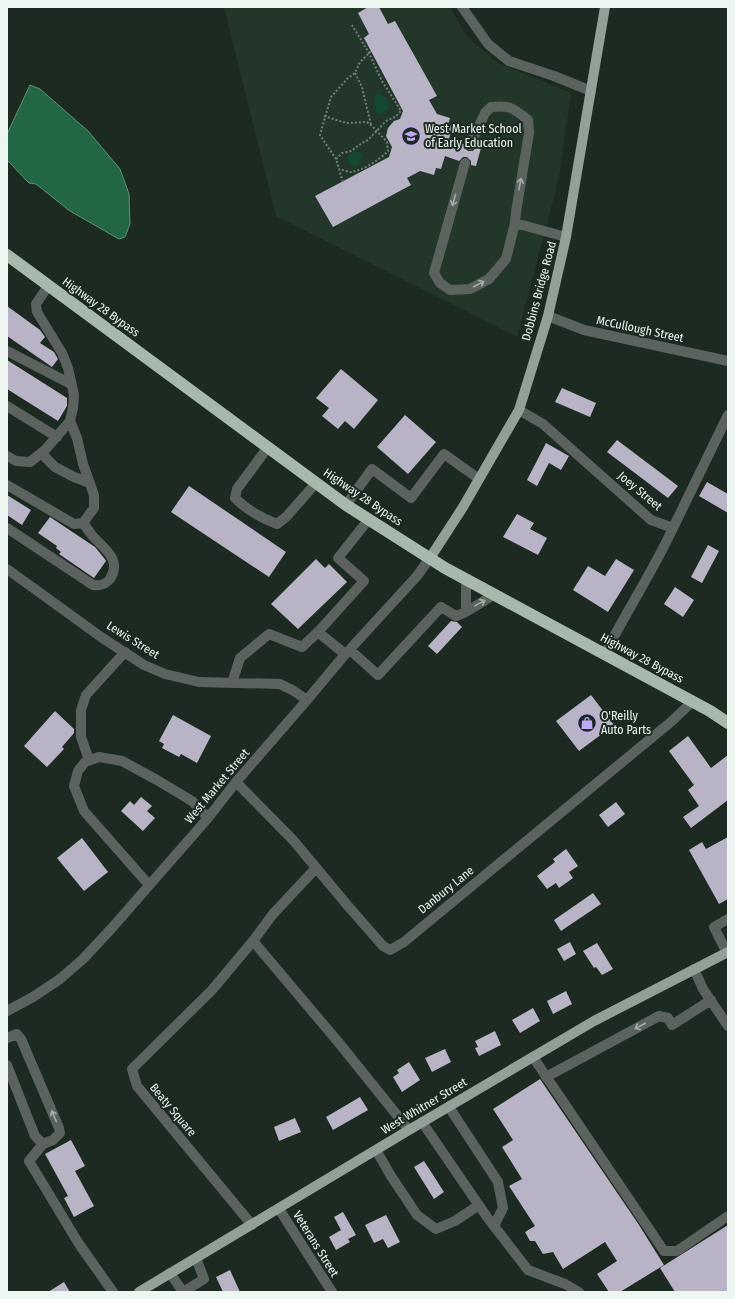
<svg xmlns="http://www.w3.org/2000/svg" width="735" height="1299" viewBox="0 0 735 1299" font-family="'Fira Sans Condensed',sans-serif">
  <style>
    .built { fill: #22362a }
    .green { fill: #13492e }
    .water { fill: #236644; stroke: #609178 }
    .building { fill: #b8b4c5 }
    .lines { fill: none; stroke-linecap: round; stroke-linejoin: round }
    .path { stroke: #737f78; stroke-width: 2; stroke-dasharray: 2 2; stroke-linecap: butt }
    .minor { stroke: #5c635f; stroke-width: 10 }
    .major { stroke: #92a097; stroke-width: 10 }
    .highway { stroke: #a7b8ad; stroke-width: 12 }
    .oneway { stroke: #a4aca8 }
    .labels { text-anchor: middle; stroke-width: 4; stroke-linejoin: round; paint-order: stroke }
    .poi-label { font-size: 12px; fill: #edf6f0; stroke: #1c2a22; text-anchor: start }
    .street-label { font-size: 12px; fill: #edf6f0; stroke: #1c2a22 }
  </style>
  <rect width="100%" height="100%" fill="#1c2a22"/>
  <path class="built" d="M224 7H450L467 37 499 63 571 93 559 178 517 337 276 216Z"/>
  <path class="green" d="M381 93 387 100 389 108 380 115 376 112 374 99 376 94Z
    M355 152H360L362 156 359 165 354 166 348 162 347 156Z"/>
  <path class="water" d="M30 85 40 89 88 131 120 169 129 194 130 224 125 237 119 239 70 211 36 184 29 183 7 160V134Z"/>
  <path class="building" d="M368 7H379L388 24 395 21 437 96 429 100 437 114 450 118 448 125 452 126 449 139 464 144V148L468 151H473L476 147 481 148 476 166 471 165V161L467 157H463L459 161 445 156 441 169 436 168 434 175 420 171 407 178 411 185 333 227 315 196 389 157 392 147 386 136 388 128 394 121 400 119 403 111 364 38 369 34 358 13Z
    M7 306 40 330 45 337 40 343 54 352 58 359 52 367 7 336Z
    M7 360 67 398V406L58 421 7 389Z
    M341 369 378 400 354 429 345 421 338 429 322 416 329 408 316 398Z
    M562 388 596 403 590 417 555 402Z
    M405 415 436 442 408 474 377 447Z
    M617 440 678 486 668 498 607 452Z
    M546 443 569 456 561 470 549 463 537 486 527 480Z
    M707 482 728 494V513L699 496Z
    M189 486 286 552 269 577 171 512Z
    M7 495 31 510 22 525 7 515Z
    M517 514 534 523 530 529 547 538 538 555 503 537Z
    M50 517 95 547 104 558 106 561 94 578 59 554 61 552 56 548 57 546 38 533Z
    M708 545 719 551 702 583 691 577Z
    M316 559 325 568 329 564 347 582 298 629 271 604Z
    M616 559 634 570 608 612 573 590 588 566 605 576Z
    M675 587 694 600 683 617 664 604Z
    M451 621 457 622 462 627 437 654 428 646Z
    M591 695 614 725 579 751 556 721Z
    M55 711 74 729V733L62 747 64 749 47 767 24 746Z
    M173 715 211 736 197 763 181 754 179 757 162 748 164 744 159 741Z
    M688 736 711 768 728 755V800L691 828 683 817 699 806 688 790 694 785 669 751Z
    M141 797 152 806 147 811 155 818 143 831 121 811 130 801 134 805Z
    M616 802 625 814 608 827 599 815Z
    M728 837V899L719 904 689 850 702 842 706 849Z
    M82 838 108 872 84 891 57 858Z
    M566 849 578 866 569 872 573 878 559 888 556 883 547 889 537 876 555 862 553 859Z
    M593 893 601 904 561 931 554 920Z
    M570 942 576 954 564 961 557 949Z
    M597 943 613 969 602 975 596 967 594 968 583 951Z
    M566 991 572 1004 553 1014 547 1001Z
    M533 1008 540 1021 520 1033 512 1020Z
    M495 1031 501 1045 479 1056 475 1048 478 1047 475 1041Z
    M445 1049 451 1062 432 1072 425 1058Z
    M409 1062 420 1080 402 1092 393 1077 399 1073 397 1070Z
    M540 1079 639 1225 664 1265 620 1292H609L597 1274 617 1261 605 1242 563 1269 553 1252 543 1254 535 1241H530L525 1232 535 1226 509 1186 522 1179 502 1147 513 1140 493 1109Z
    M360 1097 368 1110 333 1130 326 1117Z
    M295 1118 301 1132 279 1141 274 1127Z
    M71 1140 85 1166 75 1171 94 1206 74 1217 64 1198 68 1196 45 1154Z
    M424 1161 444 1192 434 1199 414 1167Z
    M343 1212 356 1235 348 1239 350 1242 336 1250 329 1237 341 1230 334 1217Z
    M386 1215 400 1242 388 1248 383 1239 374 1243 365 1225Z
    M728 1225V1292H675L660 1268Z
    M230 1270 240 1292H223L216 1277Z
    M64 1282 70 1292H48Z"/>
  <g class="lines">
    <path class="path" d="M355 73 362 87 371 125
      M324 116 346 123 367 122 374 128 387 142 388 151C379 160 364 170 351 172 348 172 343 170 339 169
      M336 159 342 153 351 151 362 143 368 140 386 121 395 117 401 111 382 81 369 53 352 25
      M343 182 336 159 320 135 331 97 347 79 355 73 360 62 371 51"/>
    <path class="minor" d="M462 7 488 44 509 61 554 76 591 91
      M465 163 434 273 440 283 450 290 470 289 489 279 506 259 515 223 516 212 529 133 528 120C513 108 511 105 491 107L485 113 470 145
      M515 223 566 237
      M548 316 584 330 728 361
      M7 351 71 384
      M7 406 57 437
      M519 410 543 424 651 520 673 528C653 571 626 612 605 654
      M268 447 237 489 235 498C247 510 261 518 277 524L286 517 316 483
      M41 453 55 467 74 477 90 483
      M7 456 16 461 30 462 45 450 70 421
      M7 485 74 524 83 523 94 508V495L83 464 77 438 70 421 73 408 74 395 68 368 62 353 37 312 36 304 48 286
      M346 505 372 469 411 498 444 454 479 479
      M7 528 93 585C99 586 106 584 110 579 123 558 102 548 91 534 88 530 86 527 83 523
      M673 528 728 415
      M7 569 101 637 144 665 165 674 199 682 280 684 294 691 307 700
      M466 611V579
      M350 650 378 675 441 607 456 616C465 614 485 600 495 594
      M345 654 318 632 364 581 338 558 369 519
      M232 683 240 658 269 634 302 647 318 632
      M89 760 81 737V710L86 695 125 652
      M236 782 293 840 348 906 383 946 390 950 404 942 672 721 693 701
      M149 885 84 811 74 786 78 771 85 762 99 757 122 761 157 780 192 801 208 818
      M253 941 339 1043 409 1130
      M727 953 714 927 728 919
      M694 969 703 989 728 1026
      M7 1011 33 997 60 979 83 959 111 929 208 818 236 782 307 700 342 658 417 576 430 558
      M7 1038 17 1034 21 1039 59 1128 60 1133 53 1140 43 1144 29 1161 79 1244 113 1292
      M533 1057 664 1251H677L728 1216
      M7 1065 35 1136 43 1144
      M546 1077 659 1016 668 1018 672 1025 711 1000
      M449 1107 498 1182 503 1208 494 1226
      M422 1122 487 1217 528 1270 565 1284 579 1292
      M376 1150 391 1176 417 1215 436 1229 455 1221 479 1205
      M279 1209 332 1292
      M252 1225 137 1086 132 1069 212 990 253 941 273 914 316 868
      M170 1273 183 1292
      M183 1292 204 1279 196 1258"/>
    <path class="major" d="M430 558 463 507 519 410 548 316 566 237 605 7
      M139 1292 409 1130 594 1021 728 952"/>
    <path class="highway" d="M7 255 346 505 445 568 710 711 728 723"/>
  </g>
  <defs><path id="oneway-shaft" d="M-6 0H5M1.5-3L5.5 0L1.5 3" fill="none" stroke-width="1.6" stroke-linecap="round" stroke-linejoin="round"/></defs>
  <g class="oneway">
    <use href="#oneway-shaft" transform="translate(520 184) rotate(-80)"/>
    <use href="#oneway-shaft" transform="translate(454 200) rotate(106)"/>
    <use href="#oneway-shaft" transform="translate(479 284) rotate(-28)"/>
    <use href="#oneway-shaft" transform="translate(480 603) rotate(-29)"/>
    <use href="#oneway-shaft" transform="translate(640 1026) rotate(152)"/>
    <use href="#oneway-shaft" transform="translate(54 1116) rotate(-113)"/>
  </g>
  <defs>
    <g id="school-ring" transform="scale(1)"><circle r="9.5" fill="#1c2a22" stroke="#bfa9f4" stroke-width="1.5"/><path d="M0-5L7-2L0 1L-7-2ZM-4 1L0 2.5L4 1V4Q0 6-4 4Z" fill="#bfa9f4"/></g>
    <g id="shop-ring" transform="scale(1)"><circle r="9.5" fill="#1c2a22" stroke="#bfa9f4" stroke-width="1.5"/><path d="M-5-2.5h2.3a2.7 3.5 0 0 1 5.4 0H5L5.5 6h-11ZM-1.5-2.5h3a1.5 2.3 0 0 0-3 0Z" fill="#bfa9f4"/></g>
  </defs>
  <g fill-rule="evenodd">
    <use href="#school-ring" x="411" y="136"/>
    <use href="#shop-ring" x="587" y="723"/>
  </g>
  <g class="labels">
    <g class="poi-label">
      <text x="425" y="133">West Market School<tspan x="425" dy="14">of Early Education</tspan></text>
      <text x="601" y="720">O'Reilly<tspan x="601" dy="14">Auto Parts</tspan></text>
    </g>
    <g class="street-label">
      <text transform="translate(539 291) rotate(-75)" y="4">Dobbins Bridge Road</text>
      <text transform="translate(101 307) rotate(36)" y="4">Highway 28 Bypass</text>
      <text transform="translate(640 329) rotate(12)" y="4">McCullough Street</text>
      <text transform="translate(640 491) rotate(40)" y="4">Joey Street</text>
      <text transform="translate(363 497) rotate(34)" y="4">Highway 28 Bypass</text>
      <text transform="translate(133 640) rotate(32)" y="4">Lewis Street</text>
      <text transform="translate(642 658) rotate(28)" y="4">Highway 28 Bypass</text>
      <text transform="translate(217 786) rotate(-50)" y="4">West Market Street</text>
      <text transform="translate(446 890) rotate(-39)" y="4">Danbury Lane</text>
      <text transform="translate(424 1106) rotate(-31)" y="4">West Whitner Street</text>
      <text transform="translate(173 1110) rotate(50)" y="4">Beaty Square</text>
      <text transform="translate(316 1244) rotate(58)" y="4">Veterans Street</text>
    </g>
  </g>
  <rect width="735" height="1299" fill="none" stroke="#edf6f0" stroke-width="16"/>
</svg>
